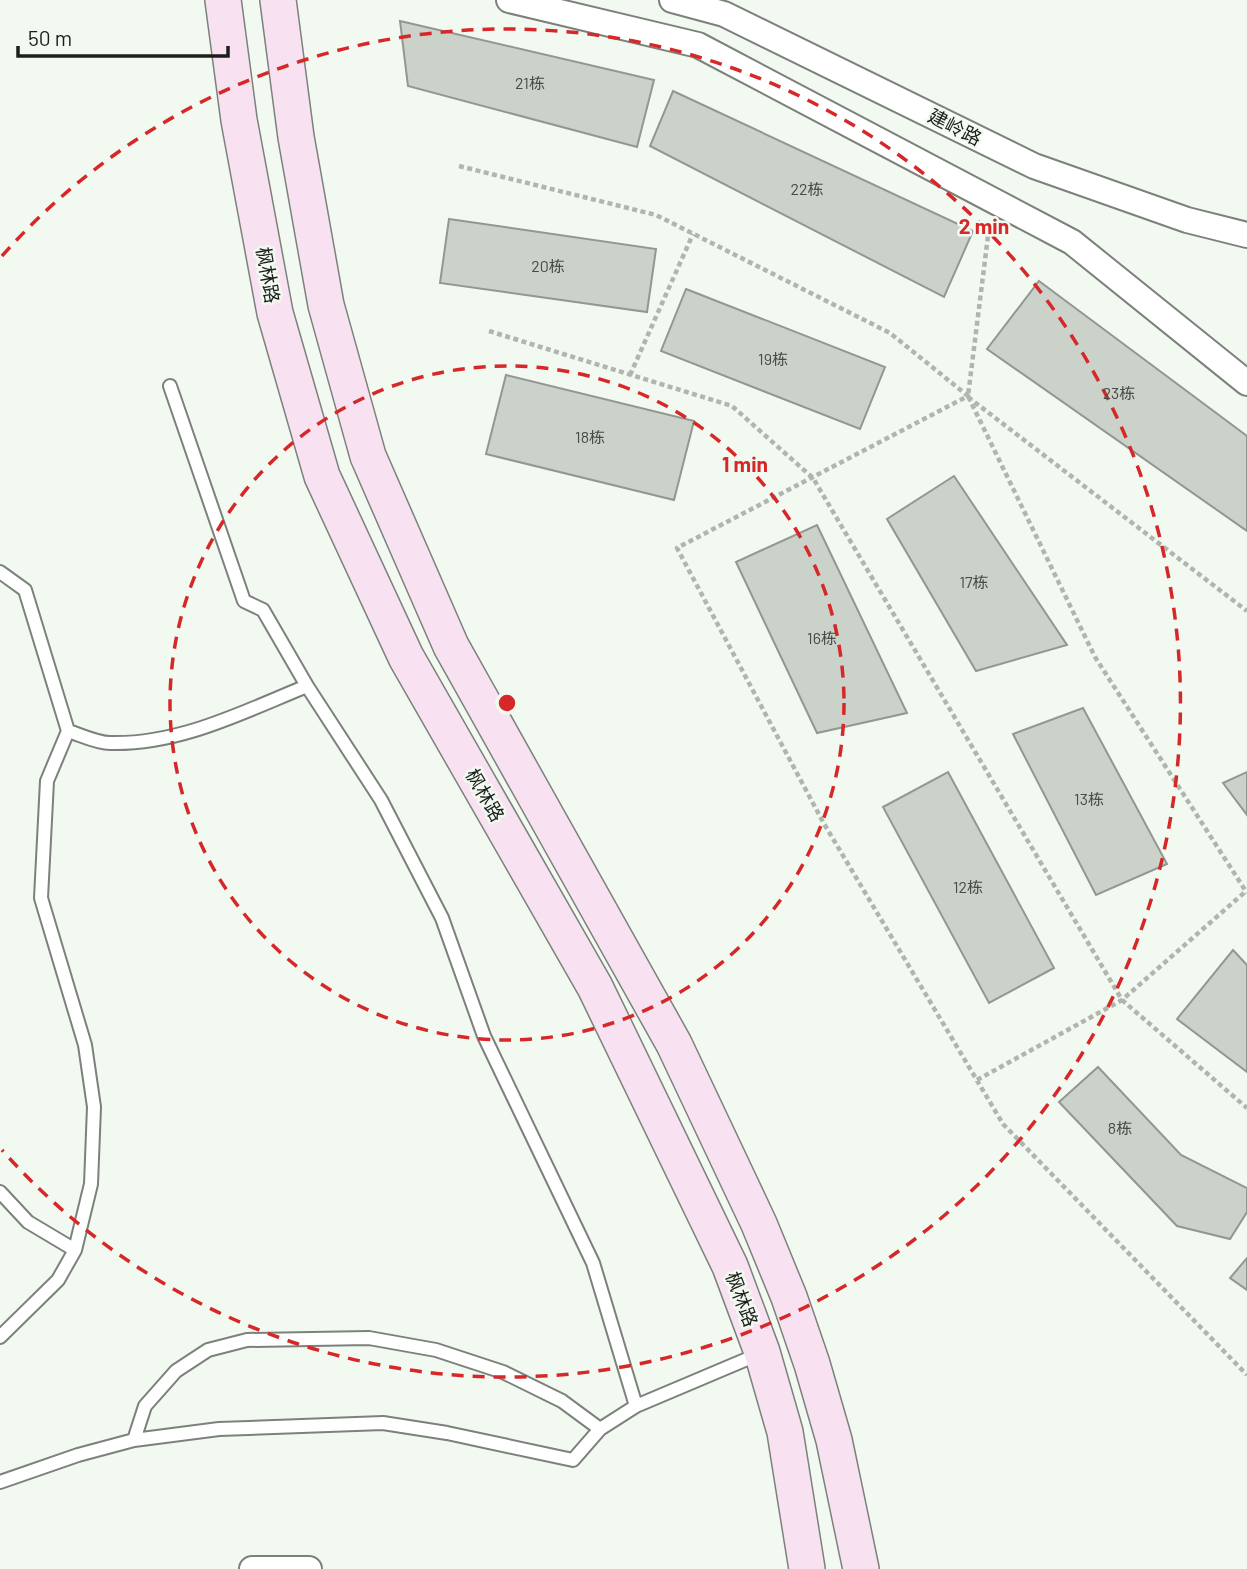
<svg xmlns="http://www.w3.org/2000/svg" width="1247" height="1569" viewBox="0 0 1247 1569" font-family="Barlow,'Noto Sans SC',sans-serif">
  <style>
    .building { fill: #cbd2ca; stroke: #929891; stroke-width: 2 }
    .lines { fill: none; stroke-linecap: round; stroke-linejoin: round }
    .lane-casing { stroke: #7c827b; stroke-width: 16 }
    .street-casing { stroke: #7c827b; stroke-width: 28 }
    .secondary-casing { stroke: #7c827b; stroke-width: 38 }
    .path { stroke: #afb5af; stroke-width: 4.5; stroke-dasharray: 5 3.5; stroke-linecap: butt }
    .lane { stroke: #fff; stroke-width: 12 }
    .street { stroke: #fff; stroke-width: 24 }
    .secondary { stroke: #f8e2f2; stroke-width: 35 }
    .ring { fill: none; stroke: #d62828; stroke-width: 3.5; stroke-dasharray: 12 9 }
    .labels { text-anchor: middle; stroke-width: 5; stroke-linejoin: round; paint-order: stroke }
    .number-label { font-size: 16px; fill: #484b48 }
    .street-label { font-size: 19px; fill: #1c1e1c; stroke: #f1f9f1 }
    .centre { fill: #d62828; stroke: #f1f9f1; stroke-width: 3.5 }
    .ring-label { font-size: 21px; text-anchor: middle; font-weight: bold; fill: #d62828; stroke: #f1f9f1; stroke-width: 5; stroke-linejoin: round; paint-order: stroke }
  </style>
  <rect width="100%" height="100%" fill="#f1f9f1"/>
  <path class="building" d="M400 21 654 80 637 147 408 86Z
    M673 91 973 231 944 297 650 146Z
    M449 219 656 249 647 312 440 283Z
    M1039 281 1247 436V531L987 349Z
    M686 289 885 367 860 429 661 351Z
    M506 375 694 421 674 500 486 454Z
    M954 476 1067 645 976 671 887 519Z
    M817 525 907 713 817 733 736 562Z
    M1083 708 1167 864 1096 895 1013 734Z
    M948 772 1054 968 989 1003 883 807Z
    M1247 772V815L1223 783Z
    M1233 950 1247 965V1072L1177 1019Z
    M1098 1067 1181 1155 1247 1188V1212L1230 1239 1177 1226 1059 1102Z
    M1247 1258V1290L1230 1278Z"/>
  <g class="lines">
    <g class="lane-casing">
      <path id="lane" d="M170 386 244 601 263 610 307 686
        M0 572 25 590 68 731
        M0 1192 28 1222 75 1250
        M0 1337 58 1280 75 1250 91 1184 94 1107 85 1045 41 898 47 781 68 731C81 735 97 743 110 743 180 745 245 711 307 686L381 800 442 918 484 1036 593 1263 636 1406
        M134 1440 145 1406 176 1371 208 1350 247 1340 369 1338 436 1350 503 1372 562 1401 600 1429
        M0 1482 78 1455 134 1440 219 1429 383 1423 447 1433 573 1460 600 1429 636 1406 759 1354"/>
    </g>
    <g class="street-casing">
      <path id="street" d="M509 0 698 45 1072 242 1247 383
        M672 0 724 14 1034 166 1187 220 1247 235
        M252 1569H309"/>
    </g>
    <g class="secondary-casing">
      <path id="secondary" d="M223 0 239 120 275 313 322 476 406 657 595 987 730 1266 762 1352 785 1432 807 1569
        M278 0 296 137 326 305 368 456 451 646 674 1044 759 1224 789 1297 812 1364 834 1440 861 1569"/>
    </g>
    <path class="path" d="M459 166 656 215 890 333 968 396 677 548 823 822 1003 1124 1247 1375
      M989 228 968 396 1095 657 1247 893
      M489 331 732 406 813 478 1122 1000 1247 1108
      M630 375 693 234
      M968 397 1247 611
      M977 1080 1122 1000 1245 892"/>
    <use href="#lane" class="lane"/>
    <use href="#street" class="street"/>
    <use href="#secondary" class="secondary"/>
  </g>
  <g class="ring">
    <circle cx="507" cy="703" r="337"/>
    <path d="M2 256A674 674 0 1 1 2 1150"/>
  </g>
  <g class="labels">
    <g class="number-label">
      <text x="530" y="89">21栋</text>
      <text x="807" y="195">22栋</text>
      <text x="548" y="272">20栋</text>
      <text x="773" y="365">19栋</text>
      <text x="1119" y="399">23栋</text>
      <text x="590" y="443">18栋</text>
      <text x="974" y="588">17栋</text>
      <text x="822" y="644">16栋</text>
      <text x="1089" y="805">13栋</text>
      <text x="968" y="893">12栋</text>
      <text x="1120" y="1134">8栋</text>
    </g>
    <g class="street-label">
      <text transform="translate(955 127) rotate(27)" y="7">建岭路</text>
      <text transform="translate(268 275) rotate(80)" y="7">枫林路</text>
      <text transform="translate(485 795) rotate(60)" y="7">枫林路</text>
      <text transform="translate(742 1299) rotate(69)" y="7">枫林路</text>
    </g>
  </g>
  <circle cx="507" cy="703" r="10" class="centre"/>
  <g class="ring-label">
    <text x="984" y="234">2 min</text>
    <text x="745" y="472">1 min</text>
  </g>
  <path d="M18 46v10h210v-10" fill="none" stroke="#1c1e1c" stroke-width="3.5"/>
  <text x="28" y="46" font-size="21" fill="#1c1e1c" stroke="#f1f9f1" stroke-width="5" paint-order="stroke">50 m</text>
</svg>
